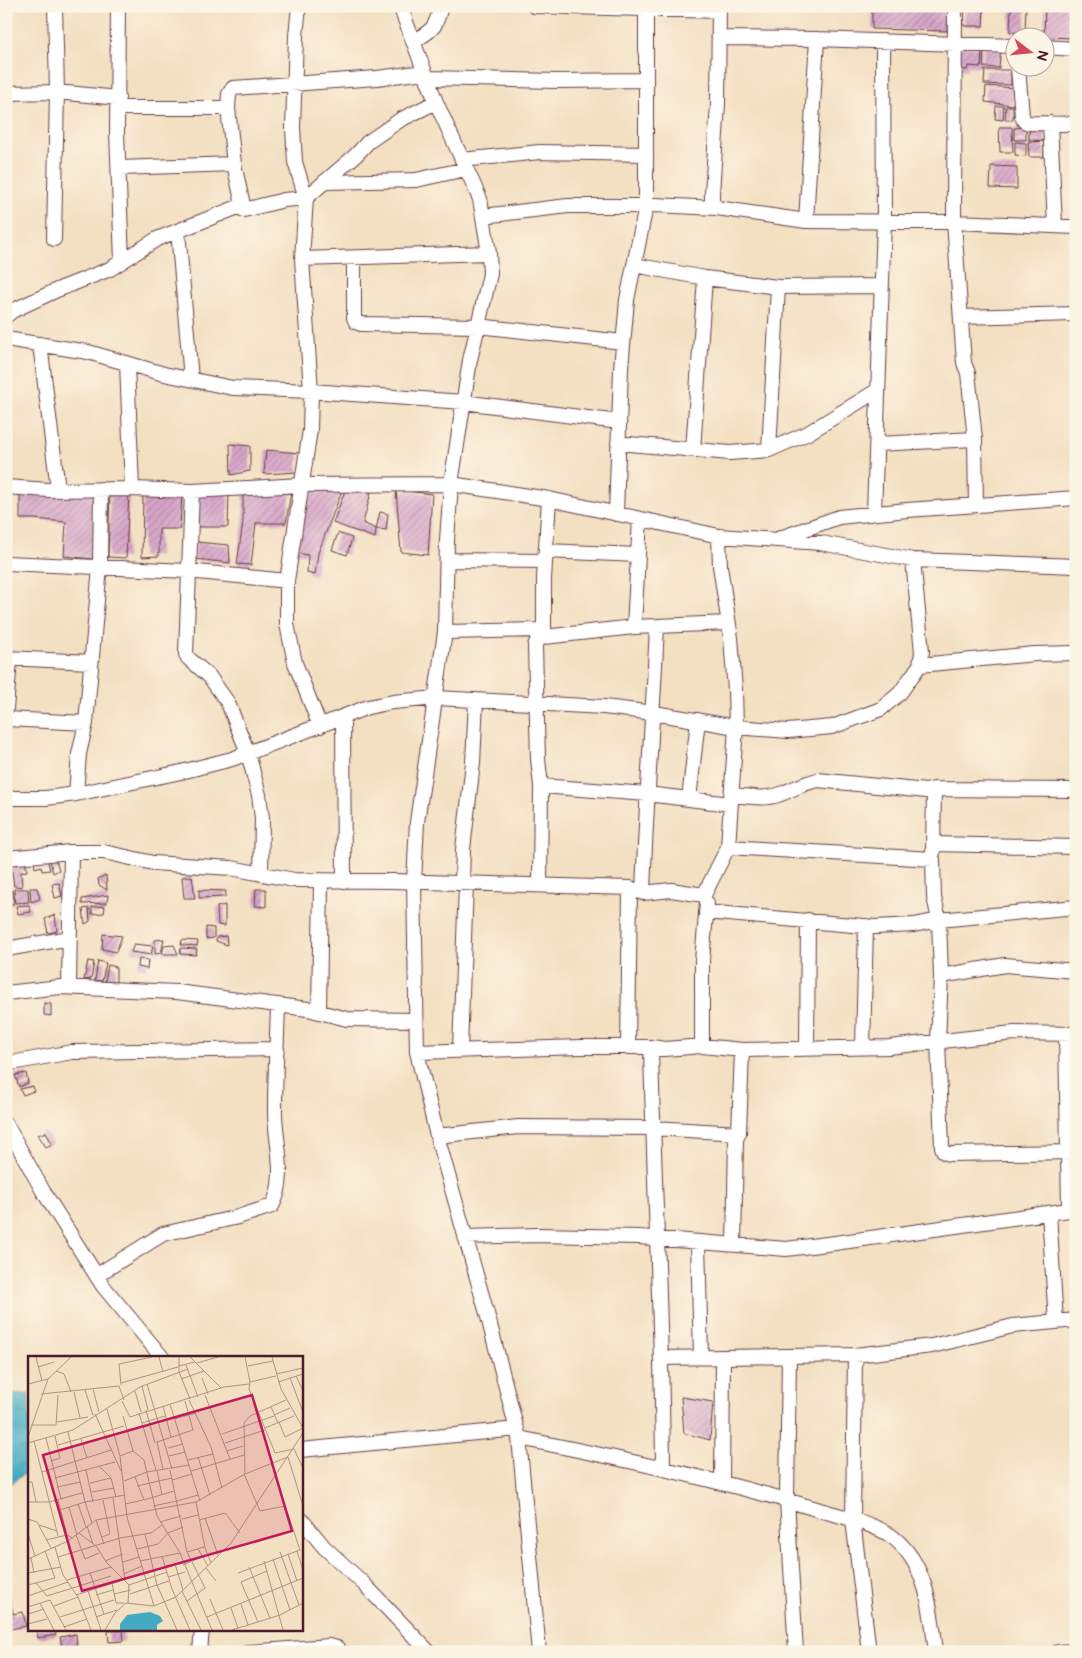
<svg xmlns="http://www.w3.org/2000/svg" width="1082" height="1658" viewBox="0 0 1082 1658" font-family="'Balsamiq Sans',sans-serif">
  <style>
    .water { fill: url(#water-ripples); stroke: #466476 }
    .building { fill: url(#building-hatch) }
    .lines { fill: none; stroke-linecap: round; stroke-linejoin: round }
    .minor-casing { stroke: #633c42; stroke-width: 16 }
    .minor { stroke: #fff; stroke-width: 14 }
    .inset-road { fill: none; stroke: #af9285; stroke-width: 1 }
    .view { fill: #c2185b; fill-opacity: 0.15; stroke: #c2185b; stroke-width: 2.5 }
    .inset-edge { fill: none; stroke: #4a1f2b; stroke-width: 2.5 }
  </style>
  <defs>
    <pattern id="water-ripples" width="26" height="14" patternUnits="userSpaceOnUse" patternTransform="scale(1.25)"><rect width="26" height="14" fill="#43aac2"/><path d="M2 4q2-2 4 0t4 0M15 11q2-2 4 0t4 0" fill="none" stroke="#3a8a9e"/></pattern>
    <pattern id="building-hatch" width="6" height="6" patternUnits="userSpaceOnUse" patternTransform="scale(1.25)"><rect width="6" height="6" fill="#d7a6ca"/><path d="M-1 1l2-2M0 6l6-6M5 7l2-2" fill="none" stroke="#b087a4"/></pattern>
  </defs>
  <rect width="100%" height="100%" fill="#fcf5e5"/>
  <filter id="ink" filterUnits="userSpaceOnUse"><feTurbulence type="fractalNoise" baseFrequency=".02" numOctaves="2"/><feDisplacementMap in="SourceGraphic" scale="10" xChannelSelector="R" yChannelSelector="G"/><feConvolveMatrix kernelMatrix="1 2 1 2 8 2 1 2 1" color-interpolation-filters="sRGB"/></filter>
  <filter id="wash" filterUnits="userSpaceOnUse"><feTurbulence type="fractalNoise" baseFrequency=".0096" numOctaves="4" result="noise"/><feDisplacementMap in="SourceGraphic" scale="20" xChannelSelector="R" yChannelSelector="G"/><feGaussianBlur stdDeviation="1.12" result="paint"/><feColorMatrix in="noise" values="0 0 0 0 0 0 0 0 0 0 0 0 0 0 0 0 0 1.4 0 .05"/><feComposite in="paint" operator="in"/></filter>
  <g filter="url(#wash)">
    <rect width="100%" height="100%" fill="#f3dfc1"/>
    <path class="water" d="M6 1393 29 1394V1471L11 1483 6 1482Z"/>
    <g id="blocks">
      <path class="building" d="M872 6H948L947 31 872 29Z
        M965 6H984L983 26H964Z
        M1011 6H1026L1025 33 1010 32Z
        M1045 6H1076V38L1044 37Z
        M957 47 982 48 981 67 968 66 967 70 956 69Z
        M984 47H1001L999 68 983 67Z
        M985 70H1011V85L984 84Z
        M986 86 1015 88 1013 105 985 102Z
        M996 106H1004L1003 120 995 119Z
        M1006 106H1013V120H1005Z
        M1045 126V141L1029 140V128Z
        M999 127H1012L1013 152H1000Z
        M1026 127V140H1014V128Z
        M1044 141V157H1029L1028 142Z
        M1015 142 1026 143V156L1015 155Z
        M991 166 1017 167V189L990 188Z
        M230 444 250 446V471L231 475Z
        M266 450 299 453 298 472 264 474Z
        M343 488 318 553 315 575 307 573 308 555 296 553 305 489Z
        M346 488 371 492 363 523 376 529 380 512 388 514 386 530 376 529 375 538 333 523Z
        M396 490 432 494 428 555 401 552Z
        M20 491 97 492 96 538 93 559 64 556 66 522 34 519H20Z
        M110 492 129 493 126 558 108 557Z
        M243 492H291L286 523H256L251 565 237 564 243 522Z
        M182 493 180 529H159V556L142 557 143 494Z
        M229 493 228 527H198V495Z
        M338 533 352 538 347 555 332 550Z
        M196 542 229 545 230 563 195 559Z
        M47 858 50 870 42 871 41 866 35 868 34 861Z
        M56 860 59 870 53 873 50 861Z
        M25 861 27 871 21 872 22 887 14 886 11 865Z
        M106 875 107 890 99 885 98 879Z
        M192 876 195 898H184L182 877Z
        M59 883 62 896 55 898 52 884Z
        M30 888H37L40 899 31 902Z
        M14 889H28L29 902 15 903Z
        M256 889H266V907L255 906Z
        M6 890H12L14 903 8 906Z
        M199 890 226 891 225 897 199 898Z
        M108 895 107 903 82 904V899Z
        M29 905 31 912 18 914 16 906Z
        M225 905V926L218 925 217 907Z
        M105 906 104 913 92 914V907Z
        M89 908 90 921 85 924 83 909Z
        M55 915 57 931 48 933 45 919Z
        M206 927 214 928V938L206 939Z
        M103 934 122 936 116 952 102 949Z
        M226 936 227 945 216 941 217 937Z
        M164 939 161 953 155 954V940Z
        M182 940 198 941 197 946 181 945Z
        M134 944 153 946 151 955 131 952Z
        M174 945 178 954H162L164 946Z
        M181 948 197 949 196 955 180 954Z
        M139 959 148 960 147 969 138 967Z
        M88 961 94 962 91 979 84 980Z
        M98 961 106 963 102 981 95 980Z
        M108 965 116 967V983L105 981Z
        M44 1003 51 1004V1016L44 1015Z
        M26 1073 28 1083 19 1087 15 1075Z
        M33 1086 34 1091 23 1095 20 1089Z
        M46 1132 52 1144 46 1147 38 1135Z
        M681 1397 713 1402 710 1440 684 1433Z
        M10 1600 13 1614 23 1612 26 1626 6 1630V1601Z
        M36 1629H55L56 1635 38 1638Z
        M123 1630 124 1641 109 1642 108 1631Z
        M76 1634 77 1645 62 1647 60 1637Z"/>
    </g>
  </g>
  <g filter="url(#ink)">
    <use href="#blocks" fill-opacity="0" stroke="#633c42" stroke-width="1"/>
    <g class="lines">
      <g class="minor-casing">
        <path id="minor" d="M118 6 117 133 122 261
          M299 6 296 36 293 128 295 162 306 198 302 259 311 391 310 430 287 581V624L295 663 320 726
          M400 6 436 102 480 199 489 253 490 274 470 360 451 484 447 540 445 632 417 822 414 882 417 1052 437 1136 488 1317 519 1438 539 1652
          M534 6 719 11
          M955 6 954 222 964 363 968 373 975 439 976 504
          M719 38 817 39 1014 46
          M413 42C433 29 435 30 441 6
          M1044 47 1076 49
          M1018 68 1022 116 1024 121 1029 123 1076 124
          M427 78 558 81 646 80
          M6 93 57 92 118 98
          M118 108H228
          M1050 123 1055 226
          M462 160 540 152 646 154
          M119 168 234 164
          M324 182 416 180 466 169
          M243 205 234 164 228 108 229 94 233 88 377 78 425 72
          M717 208 712 202V193L718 104 719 6
          M483 216 568 206H646V9
          M806 221 817 39
          M178 231 191 379
          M54 239 57 92 55 6
          M354 258V318L356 322 361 324 478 326 623 342
          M302 259 489 253
          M634 265 705 278 778 287 882 286
          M6 316 12 311 57 290 110 269 157 239 243 205 244 210 284 200 306 198 356 155 368 142 400 120 436 102
          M961 317 1076 314
          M6 339 88 352 164 374 233 388 311 391 463 402 619 422
          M40 344 58 489
          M127 363 132 489
          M618 443 730 453 769 450 808 433 878 390
          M877 444 975 439
          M693 450 705 278
          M769 450 778 287
          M6 487 48 490 132 489 192 491 302 485 451 484 549 499 719 536 821 543 913 560 1076 566
          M192 491 186 654 188 658 209 676 228 703 248 753 259 795 262 818 261 874
          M874 513 884 221 883 41
          M616 514 621 368 627 300 646 206 655 205 717 208 806 221 954 222 1076 227
          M780 538 839 517 907 510 1076 498
          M546 551 638 555
          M447 560 545 561
          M6 563 188 571 287 581
          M634 627 640 519
          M445 632 544 630
          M544 637V579L549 499
          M6 658 91 662
          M920 665 1035 654 1076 653
          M6 709 10 659
          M343 717 344 881
          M6 719 86 723
          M541 786 647 794 730 804
          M76 794 79 754 86 723 100 567 101 489
          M731 795C746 796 763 800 778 795 792 790 803 783 818 780L926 791 934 789 1076 790
          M6 798H46L76 794 181 772 232 759 368 707 393 702 437 698 604 707 654 713 736 727 788 731 832 727 881 709 900 693 912 676 920 665 922 652 913 560
          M689 799 698 720
          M933 844 1076 847
          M728 847 933 859 934 897 939 920 941 976 938 1041 942 1147 944 1152 949 1154 1076 1152
          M933 853 934 789
          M6 858 71 852H104L153 863 231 868 294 880 393 881 630 888 643 893 671 890 704 895
          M462 883 463 849 473 763 476 700
          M540 885 541 786 538 759 535 646 537 641 544 637 634 627 728 623
          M643 893C646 804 653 715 657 626
          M704 895 728 847 736 727 735 690 731 638 720 566 719 536
          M706 912 875 927 914 925 939 920 1076 907
          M6 949 70 938
          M941 976 1005 965 1076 971
          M69 987 71 852
          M6 993 60 987 177 992 308 1009 347 1019 416 1020
          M319 1012 321 881
          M1066 1034 1069 1210
          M702 1046V961L707 903
          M628 1047 630 888
          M651 1047C654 1187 662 1327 663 1468
          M863 1047 866 926
          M807 1049 808 920
          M460 1050 466 884
          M417 1052 580 1047H651L665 1049 702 1046 742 1050 889 1047 1014 1033 1076 1034
          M6 1064 72 1052 277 1049
          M6 1124 43 1191 103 1286 162 1357
          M437 1136 518 1127 653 1128 739 1133
          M1049 1213 1056 1322
          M465 1237 536 1235 639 1237 786 1249 835 1243 1076 1209
          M698 1242 701 1357
          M734 1245 736 1139 739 1133 742 1050
          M97 1275 163 1234 238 1217 272 1206C288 1178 275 1142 275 1112 275 1076 277 1040 278 1005
          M855 1355 853 1520 869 1652
          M789 1356 787 1500 796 1652
          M662 1358 855 1355 932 1346 1013 1326 1076 1320
          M519 1438C618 1458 716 1479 813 1508 836 1515 875 1523 894 1538 928 1566 931 1612 936 1652
          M301 1450 517 1429
          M722 1483 723 1357
          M301 1519 324 1547 364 1584 429 1652
          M200 1652 202 1629
          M249 1652 329 1646 337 1648 341 1652
          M1058 1652 1076 1651"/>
      </g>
      <use href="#minor" class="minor"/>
    </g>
  </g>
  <g transform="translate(28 1356)">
    <rect width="275" height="275" fill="#f3dfc1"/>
    <path d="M122 256 132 260 135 265 129 269V274H92V268L99 259Z" fill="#43aac2"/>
    <path class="inset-road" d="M8 1 14 25M131 1 135 16M151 1V16L162 43M162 1 193 32M217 1 222 26M244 1 253 33 275 72M169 7 190 1M158 9 170 41M151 10 167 6M220 10 245 5M10 11 26 6M28 15 36 18 43 36M248 18 275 12M248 20 222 26 221 33 247 97 266 93 275 112M268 20 275 35M174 22 180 38M262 22 275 56M153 23 176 15M250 26 275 18M93 27 150 11M0 28 20 23M119 28 144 113M93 29 91 8 124 1M114 30 120 54M65 33 71 56M57 34 65 59M107 35 113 56M46 36 52 62M13 38 91 30 96 44M177 39 202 103M161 44 183 91 194 132M94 45 102 61 196 31 221 28M142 48 172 145M135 50 143 81M243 51 250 67M79 53 92 100 99 161 126 250M118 54 127 87M111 57 128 114M67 58 93 115M246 59 262 52M95 60 105 95M146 63 168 57M29 66 60 61M251 66 257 81 275 72M114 67 137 60M3 69H28L30 39M237 72 266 60M40 76 57 146 97 139M194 78 246 60M0 81 20 23 43 1M18 82 33 143M53 83 59 102M6 85 30 180M0 87 45 74 112 31 160 13M197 87 237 74M30 89 96 70M140 92 155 88M199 95 215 90M92 100 105 95 116 104 129 160 152 197 184 274M141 100 157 96M170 101 182 139M160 104 185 98M23 105 32 102 27 80M72 111 83 122 88 141M135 113 129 86 165 74 157 45M58 114 65 146M129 114 134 139M142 114 159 196 177 232 159 245M163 115 216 99M14 116 83 94M216 118 232 155 257 150M217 118 216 67 222 60 258 44M107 121 116 144 146 135M27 122 87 106M144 124 164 118M96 125 119 116 161 109M0 126H4L8 146M62 127 83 122M109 130 144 122M29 131 53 126M64 136 86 132M85 142 97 224M30 144 39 179M149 145 170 139M0 146H21L54 137M168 146 177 192 183 207M50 148 58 171M97 148 115 144M125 150 149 145M41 151 49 179M32 154 57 146 64 167M177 162 190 199M0 163 9 166 23 192M154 163 170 159M68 164 76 188M171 164 197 157 212 177M132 166 153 160M11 169 29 175M59 170 65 188M51 177 68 190 79 207 101 229 100 247M0 178 7 200M117 178 129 229 149 274M48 179 57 203 71 197M74 181 82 178 75 144M18 184 39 179 45 182M27 191 35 219 50 241 63 274M109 193 130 188 140 177 155 171M170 193 180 210M269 195 275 214M159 196 176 191M252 196 271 249M260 198 269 225M134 200 144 233 162 274M30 201 92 182 123 177 134 169M3 202 6 217M0 203 40 185 68 164 168 146 217 118 260 101 275 150M245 203 262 254M77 205 95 198M112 205 152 197M236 205 255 274M95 206 111 201M147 208 155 234M155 209 174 201M137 210 155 207M221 211 242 262M178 212 188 225M0 217 33 211M62 217 76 258M210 217 272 194 248 122M96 218 114 210M140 221 157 216M39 224 83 211M8 227 19 240M84 227 88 247H96M0 229 27 222 17 195M101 229 139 216M60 235 73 274M154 235 173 274M86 238 103 234M102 238 141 225M48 239 95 224M68 239 85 234M0 240 40 226M19 240 83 220M182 243 195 274M12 247 26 274M213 248 220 269M26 250 50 241M0 251 22 244 38 274M203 252 210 272M0 258 16 253M32 261 86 244M68 261 89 254M179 261 275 222M230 266 213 226 239 215M0 268 19 263M36 271 59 263M77 274 87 257 98 247 126 250 148 241 203 187 275 77M204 274 252 259 275 247"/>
    <path class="view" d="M224 39 264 175 54 235 15 99Z"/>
    <rect width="275" height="275" class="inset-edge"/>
  </g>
  <rect width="1082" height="1658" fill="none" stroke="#fcf5e5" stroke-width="25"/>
  <g transform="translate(1030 52) rotate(106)"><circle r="24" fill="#fcf5e5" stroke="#b59f9b"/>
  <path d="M0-4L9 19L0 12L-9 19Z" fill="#d1495b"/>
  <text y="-8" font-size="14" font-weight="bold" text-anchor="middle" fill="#4a1f2b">N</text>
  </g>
</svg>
